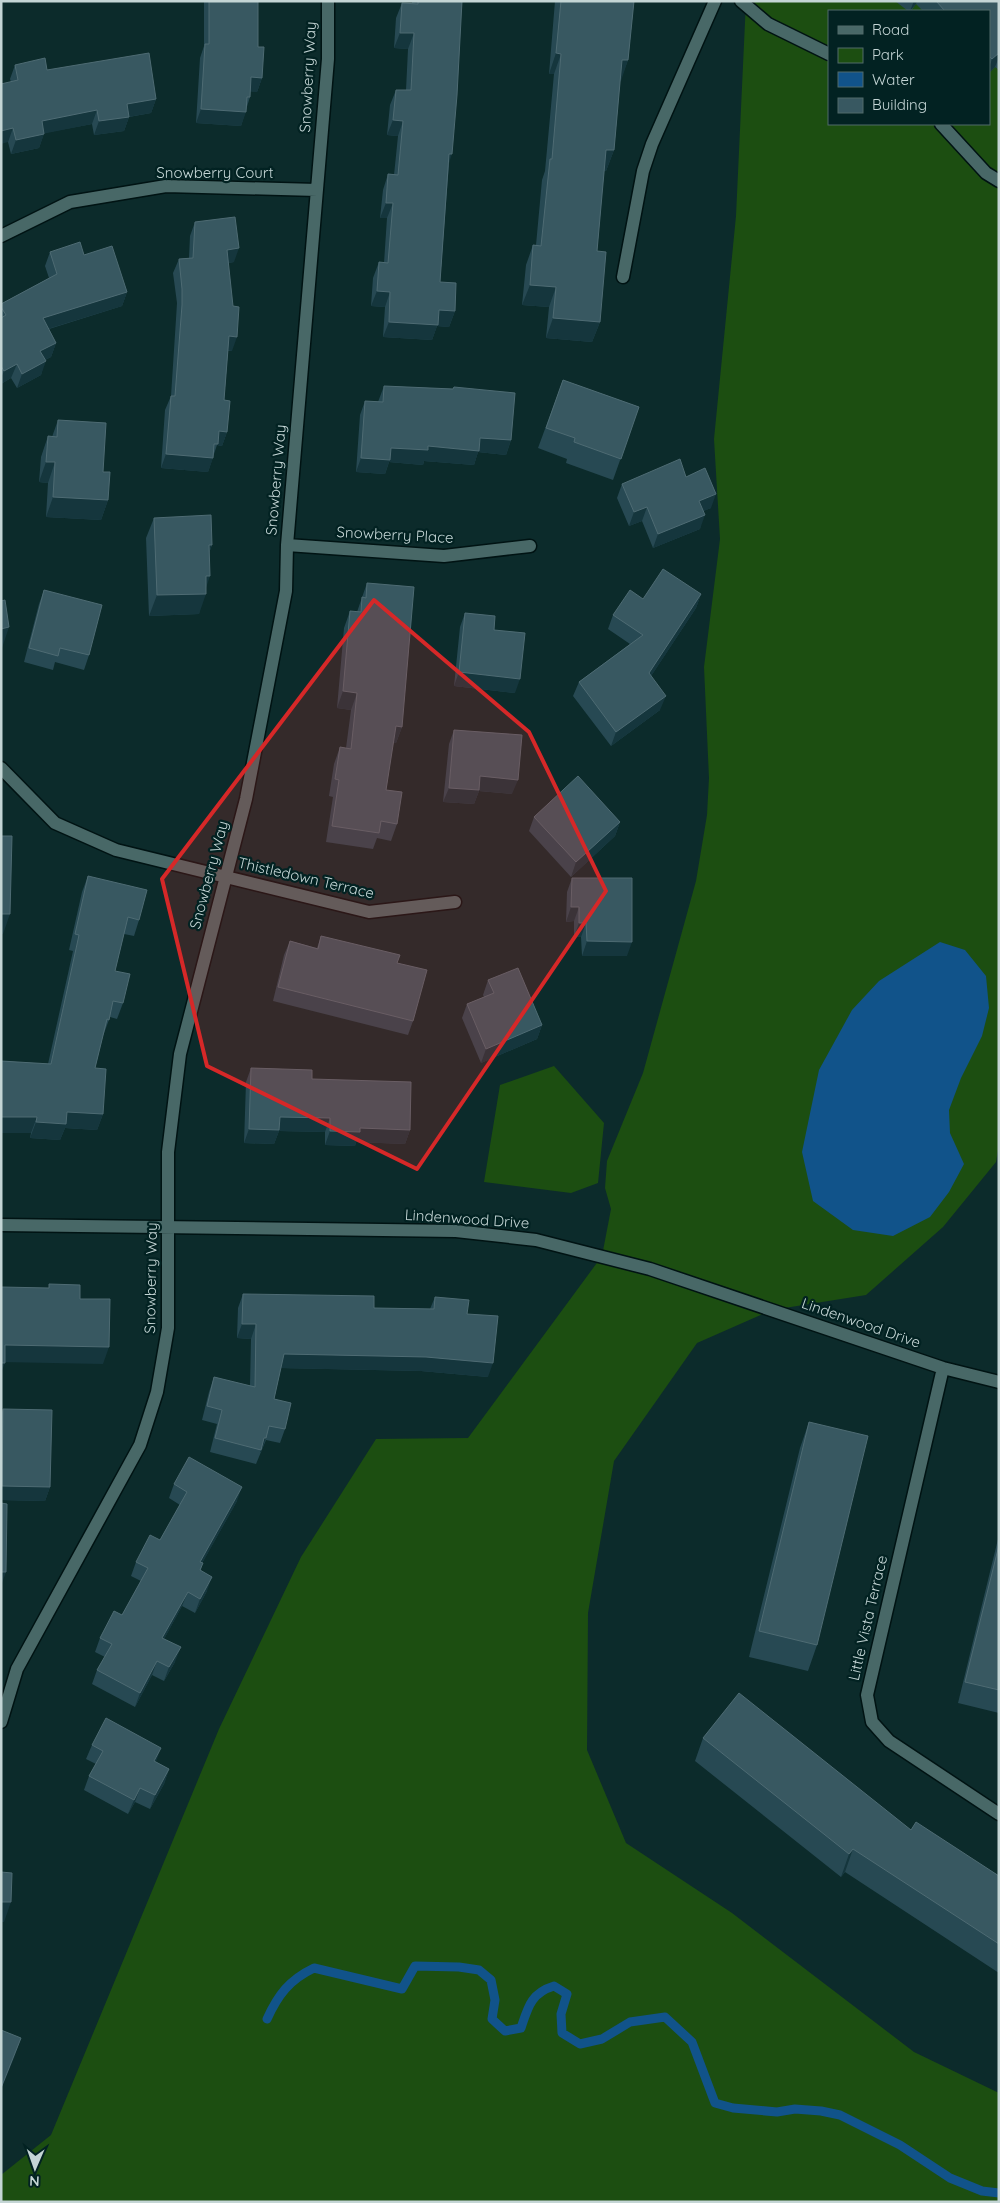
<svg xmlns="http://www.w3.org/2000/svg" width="1000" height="2203" viewBox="0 0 1000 2203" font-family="Quicksand,sans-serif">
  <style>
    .green { fill: #1c4e11; fill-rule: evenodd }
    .water { fill: #11538a }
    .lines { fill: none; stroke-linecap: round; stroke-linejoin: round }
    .stream { stroke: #11538a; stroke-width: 9 }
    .minor-casing { stroke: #001313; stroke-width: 15 }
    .minor { stroke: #486867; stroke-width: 12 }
    .wall { fill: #274953 }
    .shaded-wall { fill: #15363d }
    .building { fill: #385861; stroke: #4e6b73 }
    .marked { fill: #d62828; fill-opacity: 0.2; stroke: #d62828; stroke-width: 4; stroke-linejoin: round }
    .labels { text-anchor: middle; stroke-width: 4.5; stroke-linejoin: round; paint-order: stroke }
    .street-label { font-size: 15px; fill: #c4d5d5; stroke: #022222 }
  </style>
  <rect width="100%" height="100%" fill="#0c2b2b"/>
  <path class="green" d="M746 1H999V1144L996 1162 943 1227 866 1295 772 1310 697 1343 614 1461 588 1613 587 1750 626 1843 732 1913 914 2052 999 2093V2202H1V2175L51 2135 219 1729 301 1557 376 1439 468 1438 602 1256 611 1209 605 1188 607 1161 643 1073 696 881 707 815 709 778 704 667 720 539 714 439 736 216ZM829 11H989V124H829Z
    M554 1066 604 1123 598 1183 571 1193 484 1182 500 1085Z"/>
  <path class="water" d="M940 942 965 950 986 976 989 1008 982 1036 961 1078 949 1110 950 1133 964 1164 949 1192 930 1217 893 1236 853 1230 813 1201 802 1152 819 1070 852 1010 879 981Z"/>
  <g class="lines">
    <path class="stream" d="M267 2019C278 1995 289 1980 314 1968L402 1989 415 1966 459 1967 479 1970 491 1980 495 2000 492 2019 505 2031 521 2028C528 2007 531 1993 554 1986L567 1994 561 2014 562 2033 580 2044 602 2039 630 2022 665 2017 692 2042 715 2103 733 2108 777 2112 795 2109 821 2111 840 2115 900 2145 950 2178 982 2191 999 2193"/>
    <g class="minor-casing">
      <path id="minor" d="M741 1 768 24 829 54
        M941 124 986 173 999 181
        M1 236 70 202 166 186 317 190
        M623 277 643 171 652 144 715 1
        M287 545 444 556 530 546
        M1 768 55 823 116 850 369 912 455 902
        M1 1225 456 1231 536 1240 650 1269 943 1368 999 1382
        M943 1368 867 1695 872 1722 889 1741 999 1814
        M1 1722 17 1669 140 1445 157 1392 168 1328V1152L180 1054 246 799 286 591 287 545 328 59V1"/>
    </g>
    <use href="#minor" class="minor"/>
  </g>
  <path class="wall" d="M204 1H258V47L262 78 257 92 250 91V97L241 126 196 123 200 58 204 46Z
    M412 1H462L449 164 440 282 455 311 449 327 437 326 432 340 383 337 385 307 371 306 373 278 379 262 384 263 387 218H380L383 190 388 174 394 175 398 136 387 135 390 105 396 90H406L408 49 394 48 396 18 402 3 412 4Z
    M555 1H634L628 60 620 81 614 150 606 171H604L597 251 600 322 592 342 546 338 549 307 522 305 526 265 533 245H536L542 180 545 171 554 74H549Z
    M895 1H999V70L995 67 989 73V11H923L916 4 911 11H908Z
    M15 65 47 70 156 99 151 113 129 117 124 131 94 135 92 124 44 133 39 148 11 154 8 142 11 82 10 79Z
    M195 222 234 262 228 263 232 351H228L224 400 227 432 222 446 217 445 208 472 161 468 165 410 171 396 176 319 177 303 173 273 179 259 189 258 190 236Z
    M50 252 84 255 127 292 122 306 49 329 56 343 51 357 45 360 41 375 17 388 11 378 1 384V304L49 278 45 266Z
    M563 380 639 407 613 480 566 463 567 459 538 448Z
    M384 386 453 389 454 387 511 440 506 455 478 452 474 465 424 461 423 465 389 462 385 474 356 472 360 415 365 401 378 402Z
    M58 420 103 472 108 500 101 520 46 517 48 483 39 482 41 457 48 436 52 437Z
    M686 477 711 508 703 511 700 529 653 548 642 521 629 526 617 498 622 484Z
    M154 518 212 545 209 553 199 614 149 616 146 538Z
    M367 583 402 727 396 743H393L386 790 397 824 391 841 377 838 373 849 326 842 333 797 329 796 334 764 340 747 346 748 351 710 337 708 344 628 350 611 357 612Z
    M44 590 89 655 84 670 55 662 53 670 24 662 39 604Z
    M701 594 696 608 651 676 660 710 611 746 573 696 579 682 630 644 608 629 613 615 643 599Z
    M465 613 494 630 515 693 454 686 460 627Z
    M454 730 512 794 479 791 474 804 443 802 449 744Z
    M534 817 620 822 615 836 571 877 529 831Z
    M88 876 139 920 134 936 124 934 115 971 123 1003 117 1019 110 1017 103 1036 95 1068 103 1114 97 1130 65 1128 60 1140 30 1138 31 1133H1V1061L48 1064 73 951 69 950 82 892Z
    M572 878 627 956H582L581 937H574V921L566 922 567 892Z
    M321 936 397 963 413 1021 408 1035 273 1001 284 955 290 941 317 948Z
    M488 980 542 1025 537 1039 481 1063 462 1018 467 1004 484 997 483 995Z
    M251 1068 312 1079 410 1130 405 1144 356 1142 355 1146 325 1145V1132L279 1131 274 1144 244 1143 246 1082Z
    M243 1294 374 1308 430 1309 435 1297 467 1314 488 1377 421 1371 281 1368 274 1399 285 1429 280 1443 266 1440 256 1464 210 1452 217 1424 202 1420 209 1392 214 1377 250 1386 251 1339 237 1338 238 1308Z
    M3 1409 50 1487 45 1501 1 1500V1415Z
    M809 1422 817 1645 808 1671 749 1657 800 1448Z
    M174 1484 237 1501 202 1563 201 1570 207 1591 195 1613 182 1606 164 1639 175 1662 164 1681 152 1675 135 1707 92 1684 97 1670 105 1657 95 1652 100 1638 122 1615 141 1581 131 1576 136 1562 160 1540 180 1505 169 1498Z
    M999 1535V1713L958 1703Z
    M703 1738 911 1830 999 1876V1973L845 1872 841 1877 695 1761Z
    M92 1745 156 1762 169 1769 164 1784 150 1809 135 1802 128 1814 84 1790 89 1776 96 1764 86 1759Z"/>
  <path class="shaded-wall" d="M914 1H917L916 4 910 11Z
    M400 33H414L408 49 394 48Z
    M556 53 561 54 554 74H549Z
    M999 53V57L995 67 989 73V68L992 59Z
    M622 60H628L621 81 615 80Z
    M251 77 262 78 257 92 246 91Z
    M156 99 151 113 122 118 127 104Z
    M201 109 246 112 241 126 196 123Z
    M97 110 92 124 37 135 42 121Z
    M129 117 124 131 94 135 99 121Z
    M393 120 403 121 398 136 387 135Z
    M13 128 8 142 1 144V131Z
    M44 134 39 148 11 154 16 140Z
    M606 150H614L606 171 599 170Z
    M449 154H452L447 169Z
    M386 203H393L387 218H380Z
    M239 248 234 262 222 264 227 250Z
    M530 285 556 287 549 307 522 305Z
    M377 291 390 292 385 307 371 306Z
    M127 292 122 306 38 332 43 318Z
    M439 310 455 311 449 327 437 326 432 340 383 337 389 322Z
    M553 318 600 322 592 342 546 338Z
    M229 336 237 337 232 351 224 350Z
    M56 343 51 357 35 365 40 351Z
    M46 361 41 375 17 388 22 374Z
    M17 364 11 378 1 384V378L4 371Z
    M219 431 227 432 222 446 217 445Z
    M480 438 511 440 506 455 478 452 474 465 424 461 423 465 389 462 385 474 356 472 361 458 391 448 428 446Z
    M166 454 213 458 208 472 161 468Z
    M46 462H55L48 483 39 482Z
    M716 494 711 508 694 515 699 501Z
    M53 497 108 500 101 520 46 517Z
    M647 507 642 521 629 526 634 512Z
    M705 515 700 529 653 548 658 534Z
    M209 545H212L204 565Z
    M206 576H210L204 594H206L199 614 149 616 157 595Z
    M701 594 696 608 644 687 649 673Z
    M9 627 2 648H1V629Z
    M459 672 520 679 515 693 454 686Z
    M343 691 357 693 351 710 337 708Z
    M666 696 660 710 611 746 616 732Z
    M396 726 402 727 396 743H390Z
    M480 776 518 780 512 794 479 791 474 804 443 802 449 788Z
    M620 822 615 836 571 877 576 862Z
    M571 907H579L574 921 566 922Z
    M1 914H10L3 934H1Z
    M579 923H586L581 937H574Z
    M587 941 632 942 627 956H582Z
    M542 1025 537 1039 481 1063 486 1049Z
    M67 1112 103 1114 97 1130 65 1128 60 1140 30 1138 36 1122Z
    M1 1117H37L31 1133H1Z
    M280 1117 330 1118 325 1132 279 1131 274 1144 244 1143 249 1129Z
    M360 1128 410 1130 405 1144 356 1142 355 1146 325 1145 330 1131Z
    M242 1324H256L251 1339 237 1338Z
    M5 1345 109 1347 103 1364 1 1362Z
    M284 1354 426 1357 493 1363 488 1377 421 1371 278 1368Z
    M1 1363H5L1 1373Z
    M264 1438H266L261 1452H260Z
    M2 1486 50 1487 45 1501 1 1500Z
    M242 1487 237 1501 195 1576 200 1562Z
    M1 1572H6L1 1586Z
    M212 1577 207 1591 195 1613 200 1599Z
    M188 1592 182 1606 157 1652 162 1638Z
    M181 1647 175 1662 164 1681 169 1667Z
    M157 1661 152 1675 135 1707 140 1693Z
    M161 1748 156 1762 154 1761Z
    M169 1769 164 1784 150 1809 155 1795Z
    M140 1788 135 1802 128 1814 134 1800Z
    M853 1849 845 1872 841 1877 849 1854Z
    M1 1902H11L4 1922H1Z
    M21 2038 14 2058 1 2090V2088Z"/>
  <path class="building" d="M209 1H258V47H264L262 78 251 77 250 97H247L246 112 201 109 205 44H209Z
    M418 1H462L457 95 452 154H449L440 282 456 283 455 311 439 310 438 325 389 322 390 292 377 291 379 262 388 263 393 203H386L388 174 398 175 403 121 393 120 396 90H411L414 33H400L402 3 418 4Z
    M561 1H634L628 60H622L614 150H606L597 251 606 252 600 322 553 318 556 287 530 285 533 245 541 246 550 159H552L561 54 556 53Z
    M936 1H999V53L992 59 989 56V11H945Z
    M149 53 156 99 127 104 129 117 99 121 97 110 42 121 44 134 16 140 13 128 1 131V84L18 80 15 65 45 58 47 70Z
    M235 217 239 248 227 250 233 306 239 307 237 337 229 336 224 400 230 401 227 432 219 431 218 444H214L213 458 166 454 171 396H175L182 305V289L179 259 193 258 195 222Z
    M80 242 84 255 112 246 127 292 43 318 56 343 40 351 46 361 22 374 17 364 4 371 1 366V318L6 315 1 307V304L57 274 50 252Z
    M563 380 639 407 621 459 574 442 575 438 546 428Z
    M384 386 453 389 454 387 515 393 511 440 480 438 479 451 428 446V450L391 448 390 460 361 458 365 401 383 402Z
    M58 420 106 423 103 472H110L108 500 53 497 55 462H46L48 436 57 437Z
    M680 459 686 477 705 468 716 494 699 501 705 515 658 534 647 507 634 512 622 484Z
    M211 515 212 545H209L210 576H206V594L157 595 154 518Z
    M663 569 701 594 649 673 666 696 616 732 579 682 643 635 613 615 630 590 643 599Z
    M367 583 414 587 402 727 396 726 386 790 402 792 397 824 381 821 379 833 332 826 339 780 335 779 340 747 351 749 357 693 343 691 350 611 361 612 362 597 366 598Z
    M44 590 102 605 89 655 60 648 58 656 29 648Z
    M5 600 9 627 1 629V601Z
    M465 613 495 616 494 630 525 633 520 679 459 672Z
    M454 730 522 735 518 780 480 776 479 790 449 788Z
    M578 776 620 822 576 862 534 817Z
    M1 836H12L10 914H1Z
    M88 876 147 890 139 920 128 917 115 971 130 974 123 1003 113 1001 109 1020 107 1019 95 1068 106 1069 103 1114 67 1112 66 1124 36 1122 37 1117H1V1061L51 1064 79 935 75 934Z
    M572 878H632V942L587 941 586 923H579V907H571Z
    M321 936 400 955 397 963 427 970 413 1021 278 987 290 941 318 949Z
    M518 968 542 1025 486 1049 467 1004 494 993 488 980Z
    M251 1068 312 1070V1079L411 1082 410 1130 360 1128V1132L330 1131V1118L280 1117 279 1130 249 1129Z
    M49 1284 80 1285V1299H110L109 1347 5 1345V1363H1V1287L49 1288Z
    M243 1294 374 1296V1308L434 1309 435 1297 469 1300 467 1314 498 1316 493 1363 426 1357 284 1354 274 1399 291 1403 285 1429 269 1426 266 1438H264L261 1450 215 1438 222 1410 207 1406 214 1377 255 1387 256 1324H242Z
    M3 1409 52 1410 50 1487 2 1486Z
    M809 1422 868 1436 817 1645 759 1631Z
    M189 1457 242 1487 200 1562 203 1563 200 1570 212 1577 200 1599 188 1592 162 1638 181 1647 169 1667 157 1661 140 1693 97 1670 112 1644 100 1638 114 1611 122 1615 148 1568 136 1562 150 1535 160 1540 187 1492 174 1484Z
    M1 1503 7 1504 6 1572H1Z
    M999 1545V1690L965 1682Z
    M739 1693 911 1830 916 1822 999 1876V1944L853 1849 849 1854 703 1738Z
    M106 1718 161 1748 154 1761 169 1769 155 1795 140 1788 134 1800 89 1776 103 1751 92 1745Z
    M1 1872 12 1873 11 1902H1Z
    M1 2030 21 2038 1 2088Z"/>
  <path class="marked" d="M374 600 529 732 606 891 417 1169 207 1066 162 879Z"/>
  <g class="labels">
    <g class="street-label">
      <text transform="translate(308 77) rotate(-87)" y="5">Snowberry Way</text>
      <text x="215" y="178">Snowberry Court</text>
      <text transform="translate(276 480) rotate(-85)" y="5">Snowberry Way</text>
      <text transform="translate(395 535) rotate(3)" y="5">Snowberry Place</text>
      <text transform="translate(209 875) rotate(-75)" y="5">Snowberry Way</text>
      <text transform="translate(306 878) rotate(13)" y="5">Thistledown Terrace</text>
      <text transform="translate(467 1219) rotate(4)" y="5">Lindenwood Drive</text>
      <text transform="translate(151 1278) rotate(-89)" y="5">Snowberry Way</text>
      <text transform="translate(861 1323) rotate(19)" y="5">Lindenwood Drive</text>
      <text transform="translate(868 1618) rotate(-77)" y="5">Little Vista Terrace</text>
    </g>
  </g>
  <rect width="1000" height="2203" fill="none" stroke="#c4d5d5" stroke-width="5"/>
  <rect x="828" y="10" width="162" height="115" fill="#022222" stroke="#506a6a"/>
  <rect x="838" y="26" width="25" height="8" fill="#486867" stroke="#506a6a"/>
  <text x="872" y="35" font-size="15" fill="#c4d5d5">Road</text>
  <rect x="838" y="48" width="25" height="15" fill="#1c4e11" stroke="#506a6a"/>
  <text x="872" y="60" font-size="15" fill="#c4d5d5">Park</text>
  <rect x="838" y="72" width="25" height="15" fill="#11538a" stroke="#506a6a"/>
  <text x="872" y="85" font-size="15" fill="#c4d5d5">Water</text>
  <rect x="838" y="98" width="25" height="15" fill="#385861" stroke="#506a6a"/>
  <text x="872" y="110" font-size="15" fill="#c4d5d5">Building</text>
  <g transform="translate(35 2168) rotate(182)" stroke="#022222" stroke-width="4" paint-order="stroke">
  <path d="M0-4L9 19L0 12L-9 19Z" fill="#c4d5d5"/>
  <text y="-8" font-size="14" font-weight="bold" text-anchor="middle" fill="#c4d5d5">N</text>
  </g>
</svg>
